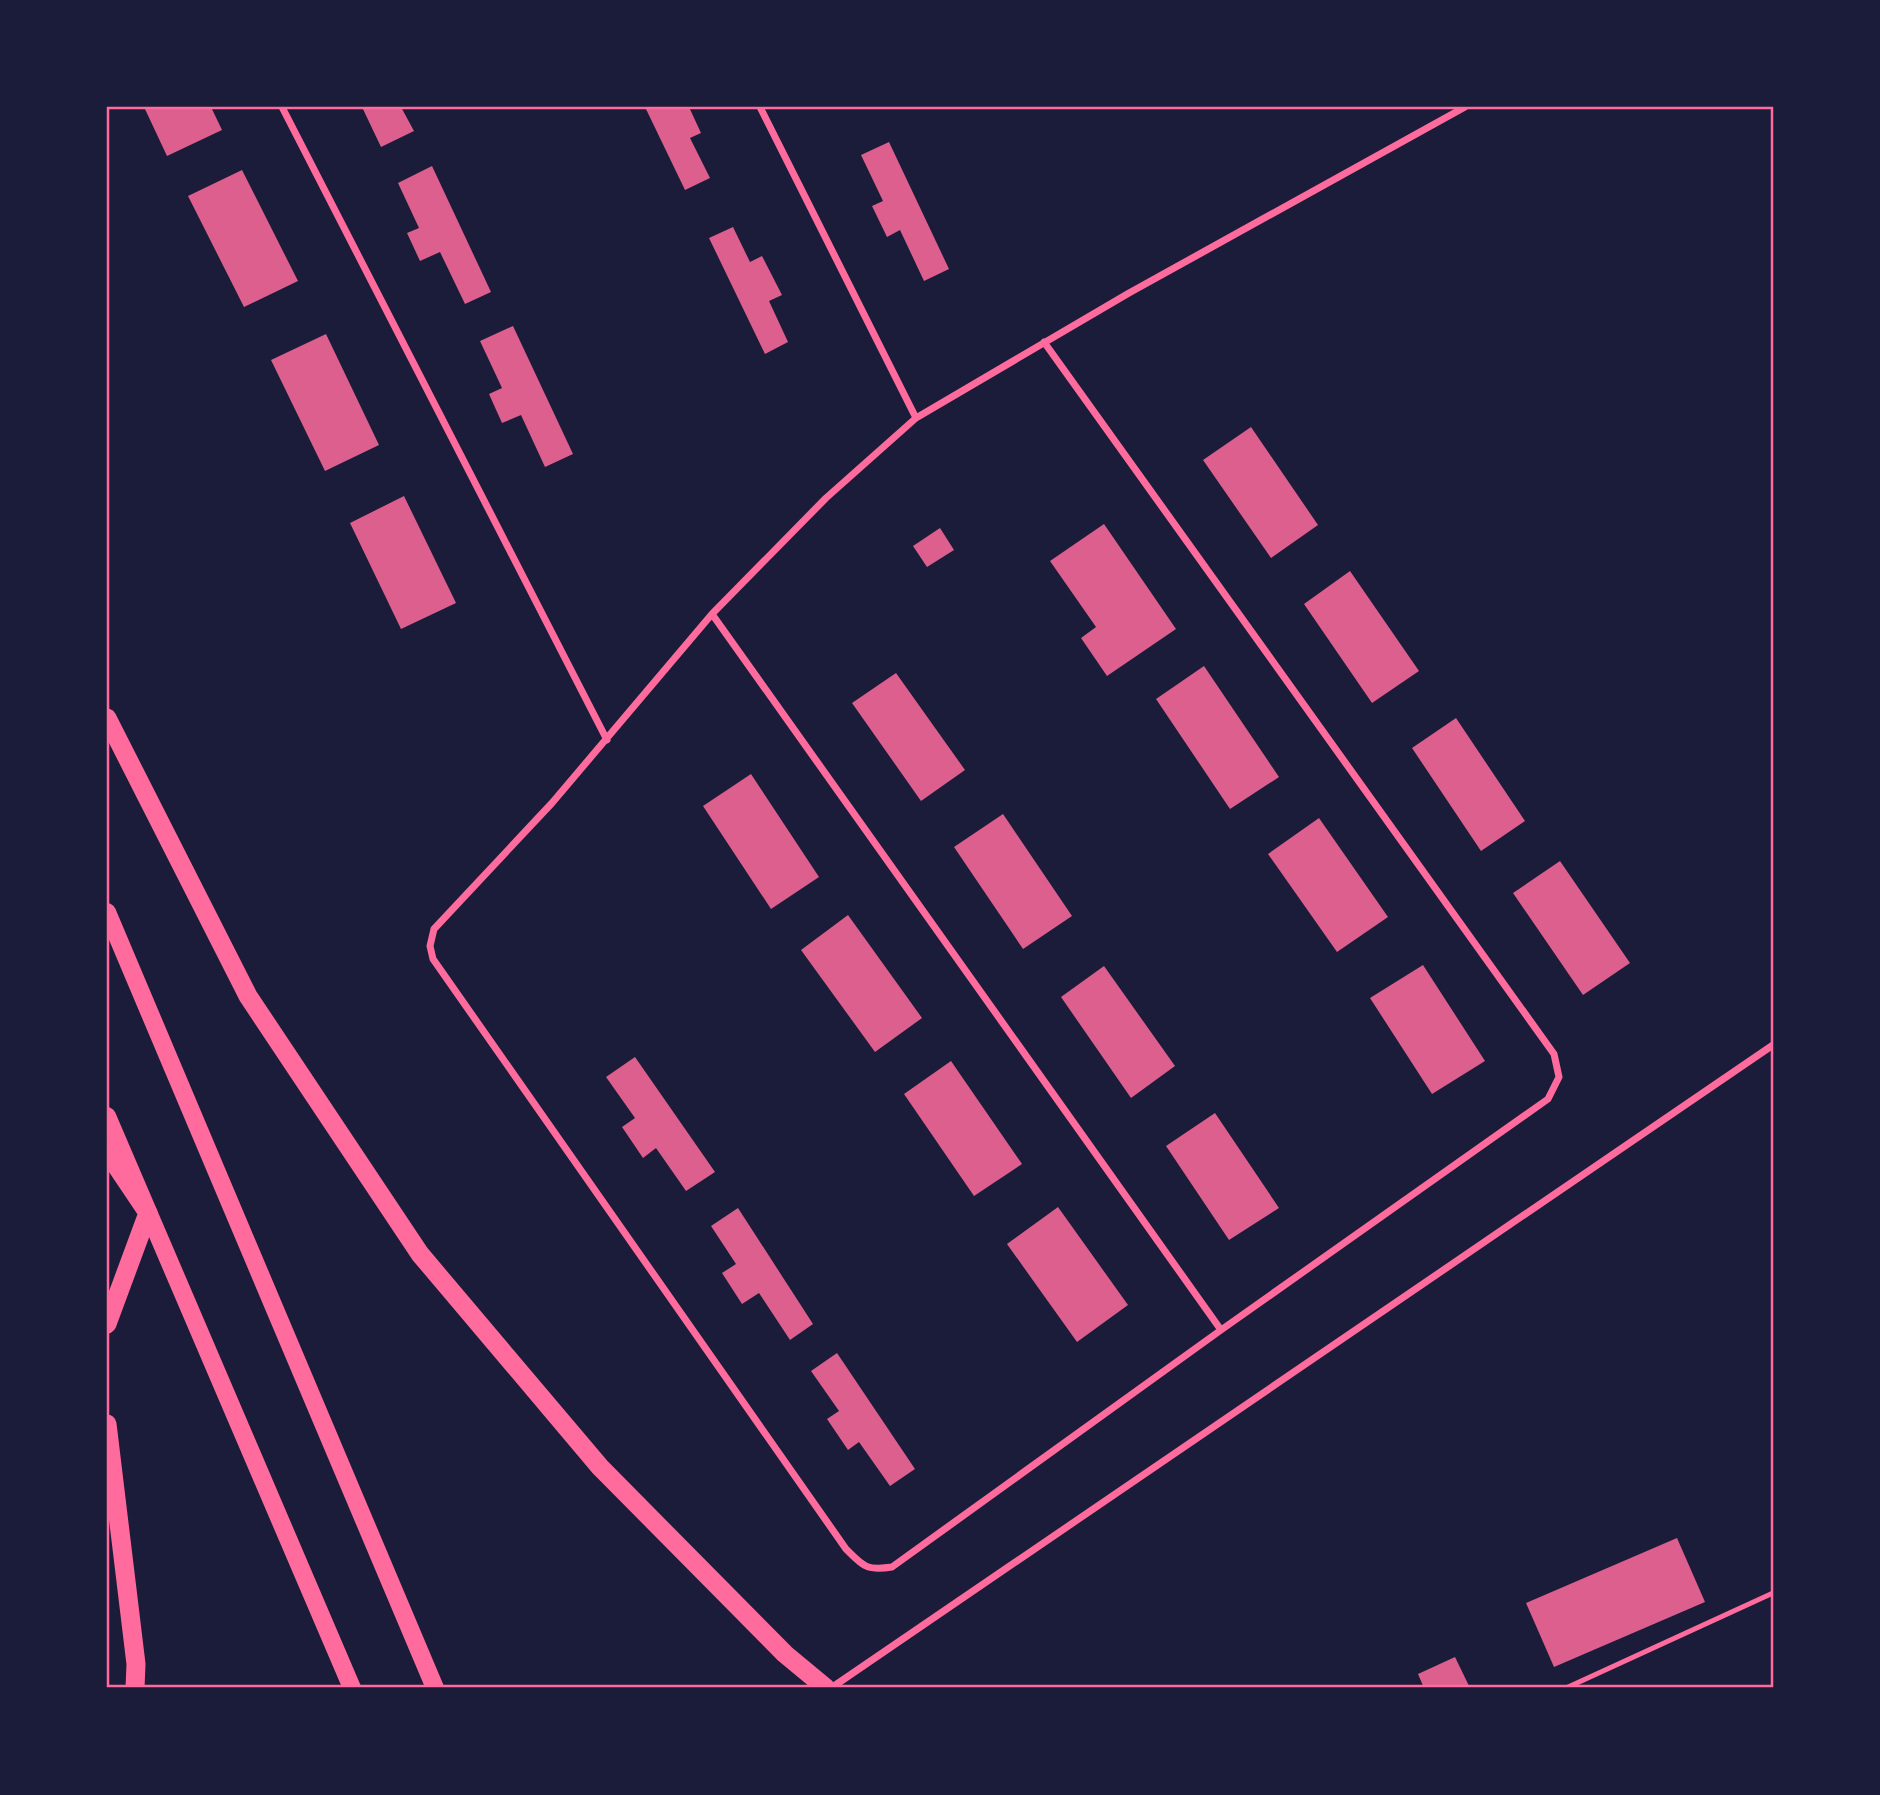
<svg xmlns="http://www.w3.org/2000/svg" width="1880" height="1795" viewBox="0 0 1880 1795" font-family="Commissioner,sans-serif">
  <style>
    .building { fill: #dd5f8e }
    .lines { fill: none; stroke-linecap: round; stroke-linejoin: round }
    .service { stroke: #ff6b9d; stroke-width: 5 }
    .minor { stroke: #ff6b9d; stroke-width: 7 }
    .primary { stroke: #ff6b9d; stroke-width: 18 }
    .trunk { stroke: #ff6b9d; stroke-width: 19 }
    .neatline { fill: none; stroke: #ff6b9d; stroke-width: 2.5 }
  </style>
  <rect width="100%" height="100%" fill="#1b1b3a"/>
  <path class="building" d="M144 107H211L222 130 167 156Z
    M362 107H401L414 131 381 147Z
    M645 107H689L701 133 690 138 710 178 685 190Z
    M889 142 949 269 924 281 900 230 887 237 872 206 883 201 861 155Z
    M432 166 491 292 465 304 440 252 420 261 407 233 419 228 398 183Z
    M242 170 298 281 244 307 188 196Z
    M733 227 750 262 762 256 782 295 769 301 788 342 765 354 709 238Z
    M513 326 573 454 545 467 521 415 502 423 489 394 502 388 480 341Z
    M326 334 379 445 325 471 271 360Z
    M1251 427 1318 525 1271 558 1203 460Z
    M404 496 456 603 401 629 350 523Z
    M1104 524 1176 629 1107 676 1081 638 1096 627 1050 561Z
    M940 528 954 550 927 567 913 546Z
    M1350 571 1419 671 1372 703 1304 604Z
    M1204 666 1279 777 1230 809 1156 699Z
    M896 673 965 770 921 801 852 703Z
    M1456 718 1525 821 1481 851 1412 748Z
    M751 774 819 877 771 909 703 806Z
    M1003 814 1072 916 1023 949 954 847Z
    M1319 818 1388 917 1337 952 1268 854Z
    M1560 861 1630 963 1583 995 1513 893Z
    M848 915 922 1018 875 1052 801 950Z
    M1423 965 1485 1061 1432 1094 1370 998Z
    M1104 966 1175 1066 1131 1098 1061 997Z
    M635 1057 715 1172 686 1191 656 1148 643 1158 622 1127 635 1118 606 1077Z
    M951 1061 1022 1164 974 1196 904 1094Z
    M1215 1113 1279 1208 1229 1240 1166 1146Z
    M1058 1207 1128 1305 1077 1342 1007 1244Z
    M738 1208 813 1324 790 1340 759 1293 742 1304 722 1273 736 1264 711 1226Z
    M837 1353 915 1469 890 1486 859 1442 848 1450 827 1419 839 1411 811 1371Z
    M1677 1538 1705 1602 1554 1667 1526 1603Z
    M1455 1657 1470 1688H1424L1418 1674Z"/>
  <g class="lines">
    <path class="service" d="M1566 1688 1773 1593"/>
    <path class="minor" d="M282 107 607 740
      M760 107 916 418
      M1044 342 1554 1054 1559 1077 1548 1099 1221 1330 892 1567C866 1571 863 1566 846 1549L433 959 430 946 434 929 552 803 712 614 826 498 916 418 1129 293 1465 107
      M712 614 1221 1330
      M831 1688 1773 1045"/>
    <path class="primary" d="M107 912 435 1688
      M107 1116 352 1688"/>
    <path class="trunk" d="M107 718 248 996 420 1254 600 1467 785 1654 826 1688
      M107 1152 148 1213 107 1324
      M107 1424 136 1664 135 1688"/>
  </g>
  <rect width="1880" height="1795" fill="none" stroke="#1b1b3a" stroke-width="217"/>
  <rect x="108" y="108" width="1664" height="1578" class="neatline"/>
</svg>
